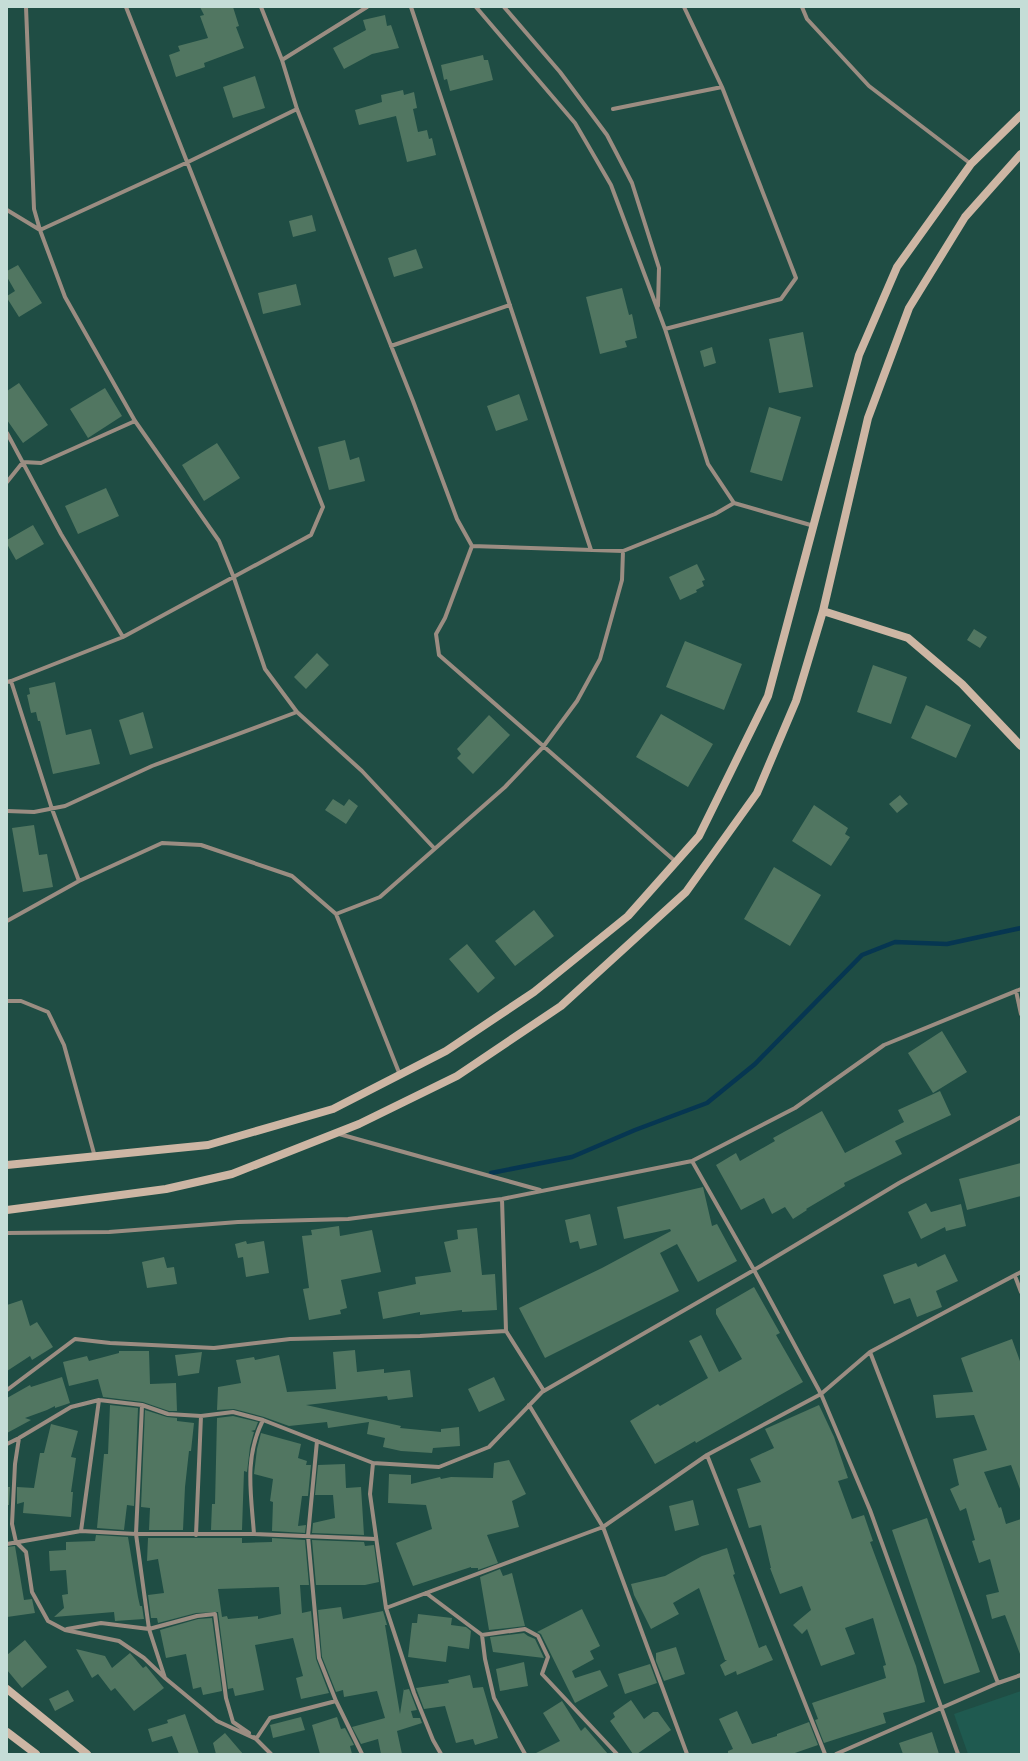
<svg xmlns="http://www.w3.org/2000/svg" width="1028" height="1761" viewBox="0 0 1028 1761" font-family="Jost,sans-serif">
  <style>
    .built { fill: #1f5a50 }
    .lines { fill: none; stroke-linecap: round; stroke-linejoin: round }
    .stream { stroke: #063651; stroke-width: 4.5 }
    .building { fill: #517661; fill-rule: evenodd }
    .street { stroke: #9b8d82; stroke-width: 4 }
    .secondary { stroke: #cdb6a4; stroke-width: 8 }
  </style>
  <rect width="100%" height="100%" fill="#1f4d44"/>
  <path class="built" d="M1021 1691V1754H968L954 1714Z"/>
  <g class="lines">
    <path class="stream" d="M491 1173 572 1157 635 1130 707 1103 755 1064 862 955 895 942 947 944 1021 928"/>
  </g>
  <path class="building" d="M200 7H233L239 26 236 27 244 48 204 63 205 67 176 77 169 55 180 51 178 46 208 38 200 16 204 15Z
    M385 15 387 26 391 25 399 48 372 54 344 69 333 48 366 30 363 20Z
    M483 55 484 60H488L493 80 450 91 447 79 444 80 441 65Z
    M255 76 265 108 233 118 223 87Z
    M403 90 404 95 414 92 417 108 413 109 418 132 427 130 429 139 432 138 436 155 407 162 396 116 359 125 355 110 382 102 381 95Z
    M312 215 316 231 293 237 289 221Z
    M416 249 423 268 394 277 388 258Z
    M18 265 42 303 19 317 7 298V296L15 291 7 277V271Z
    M296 284 301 305 263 314 258 293Z
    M622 288 629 315 632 314 637 338 625 341 627 347 600 354 586 297Z
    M803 332 813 387 779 393 769 339Z
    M712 347 716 363 704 367 700 351Z
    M19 383 48 425 23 443 7 420V391Z
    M105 388 122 416 88 438 70 409Z
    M519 394 528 420 496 431 487 406Z
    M769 407 801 417 782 481 750 472Z
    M345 440 350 460 359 457 365 481 329 490 318 447Z
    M217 443 240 478 204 501 182 465Z
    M106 488 119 516 78 534 65 506Z
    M33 525 44 544 16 560 7 544V540Z
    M697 564 705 580 702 581 704 586 696 590 697 592 680 600 669 577Z
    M974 629 987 637 980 648 967 640Z
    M685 641 742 664 724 710 666 687Z
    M317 653 329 665 306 689 294 677Z
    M873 665 907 677 891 724 857 712Z
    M55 682 66 735 91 729 100 764 53 774 40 721H38L36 712 31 713 27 695 30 694 29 688Z
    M926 705 971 725 956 758 911 738Z
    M143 712 153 748 130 755 119 720Z
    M661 714 713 744 688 787 636 757Z
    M489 715 510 735 473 774 457 758 461 754 457 749Z
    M900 795 908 804 897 813 889 804Z
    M333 799 344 806 349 799 358 806 346 824 325 810Z
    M814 805 848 828 845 834 850 837 831 866 792 841Z
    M34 825 39 855 47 854 53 887 23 892 12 828Z
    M774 867 821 895 790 946 744 919Z
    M534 910 554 936 515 966 495 941Z
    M467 944 495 978 478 993 449 959Z
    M942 1031 967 1072 933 1093 908 1053Z
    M940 1091 951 1115 895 1141 902 1154 844 1183 845 1186 806 1209 807 1210 793 1219 785 1207 772 1214 764 1198 741 1210 716 1165 736 1153 740 1161 775 1141 773 1138 822 1111 845 1153 904 1122 898 1110Z
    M1021 1163V1196L967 1210 959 1179Z
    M703 1187 712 1226 717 1224 737 1261 698 1282 677 1244 660 1253 679 1291 545 1358 519 1308 602 1268 671 1231 670 1229 624 1239 617 1207Z
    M926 1203 931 1212 961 1204 966 1226 946 1231 945 1227 921 1239 908 1212Z
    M590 1214 597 1245 580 1249 578 1241 570 1243 565 1220Z
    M339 1226 340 1236 372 1230 381 1272 341 1280 347 1308 340 1310 341 1314 309 1320 303 1289 309 1288 302 1236 312 1235 311 1230Z
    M477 1228 482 1275 495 1274 497 1310 462 1312V1310L420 1315V1312L383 1319 378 1292 416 1284 415 1277 451 1272 444 1242 458 1239 457 1230Z
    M246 1241 247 1244 264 1241 269 1273 246 1277 243 1257 238 1258 235 1244Z
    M945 1254 958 1281 936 1291 942 1307 917 1317 910 1298 894 1304 883 1275 916 1263 918 1267Z
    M164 1257 167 1268 174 1267 177 1284 147 1288 142 1262Z
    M754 1287 780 1333 776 1335 803 1382 696 1443 695 1441 655 1464 630 1421 658 1404 660 1406 708 1378 689 1341 701 1335 719 1372 742 1359 716 1314V1309Z
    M22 1300 30 1326 37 1322 53 1347 32 1360 30 1356 7 1371V1305Z
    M1012 1339 1021 1364V1489H1020L1011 1465 984 1472 999 1508 1001 1507 1006 1524 1021 1519 1020 1654 1005 1615 992 1619 986 1595 999 1592 990 1559 979 1563 972 1541 975 1540 966 1508 960 1511 950 1489 959 1485 953 1459 987 1450 974 1415 936 1418 933 1395 973 1392 961 1358Z
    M355 1350 357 1372 384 1369V1373L410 1370 413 1397 388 1400 387 1396 306 1405 401 1426 400 1428 441 1432V1429L459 1427 460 1446 433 1448 432 1453 401 1451 383 1447 385 1438 367 1434 369 1422 328 1428 327 1422 289 1426 264 1417 234 1409 217 1410 218 1387 241 1383 236 1360 254 1357 255 1360 279 1355 287 1392 336 1389 333 1352Z
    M119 1351H149L150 1384 176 1383 177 1411H169L143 1402 103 1397 98 1379 69 1386 63 1362 87 1356 89 1361 119 1353Z
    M202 1352 199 1373 178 1376 175 1355Z
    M62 1377 70 1403 55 1408V1406L47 1410 25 1418 31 1420 7 1433V1398L30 1385 31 1387Z
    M494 1377 505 1400 479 1412 468 1389Z
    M110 1405 138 1408 134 1506 127 1505 124 1530 97 1528 104 1454H108Z
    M819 1405 834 1437 848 1478 838 1481 852 1519 864 1515 873 1541 870 1542 916 1666 925 1702 883 1713 886 1723 824 1743 815 1720 818 1719 812 1703 886 1678 883 1666 886 1665 873 1618 845 1628 855 1654 821 1666 807 1629 802 1634 793 1625 811 1610 802 1586 780 1594 770 1568H771L761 1525 749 1528 737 1489 761 1482 750 1459 774 1448 765 1429Z
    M145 1410 167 1417 177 1418V1421L194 1423 191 1451H189L185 1487 183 1530H149L150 1508 141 1507Z
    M233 1416 258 1422 255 1430 251 1431 254 1432 250 1447 247 1472 244 1471 242 1530H211L212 1504H215L217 1418Z
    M51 1424 78 1431 71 1457 76 1458 71 1492H73L71 1517 23 1513 24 1502 17 1504V1487L34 1488 40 1453H44Z
    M261 1433 301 1444 298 1458 307 1461 306 1465H311L308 1496H302L298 1526 306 1525 305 1533 272 1531 273 1502 270 1501 273 1479 254 1474 257 1449Z
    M509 1460 526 1494 512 1501 519 1527 487 1535 498 1563 478 1570V1568H471V1567L413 1586 396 1543 432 1529 426 1505 388 1503 389 1474 411 1475V1484L440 1477 441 1479 451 1477 493 1478 494 1463Z
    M345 1464 346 1488 361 1487 364 1535 312 1533 313 1523 335 1518 333 1495H315L318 1465Z
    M7 1487H10L9 1505H7Z
    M693 1500 699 1525 675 1531 669 1506Z
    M927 1518 980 1672 944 1684 892 1530Z
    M96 1535 128 1537 138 1597 140 1606H142L144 1619 115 1621 114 1612 54 1617 64 1608 62 1595 68 1594 66 1570 50 1571 49 1551 66 1550V1542L95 1541Z
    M148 1538H242V1543L272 1542V1538L305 1540 309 1585H300L302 1613 311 1611 316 1659 329 1693 301 1699 296 1678 303 1676 293 1638 255 1645 264 1690 235 1696 233 1688 228 1689 218 1612 196 1613 158 1623 157 1618H151L148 1595 164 1593 158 1559 147 1561ZM279 1587 281 1614 258 1619V1616L228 1619 227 1616 222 1617 218 1589Z
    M312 1540 364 1542 365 1546 374 1545 379 1582 365 1585H316Z
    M15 1546 24 1600 32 1599 35 1613 7 1617V1547Z
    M727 1548 735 1574 733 1575 759 1648 766 1645 773 1660 737 1675 736 1671 725 1676 720 1665 727 1660H725L699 1588 673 1603 679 1614 651 1629 634 1595 631 1584 665 1576 702 1556Z
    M500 1569 503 1576 512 1573 525 1626 489 1630 480 1577Z
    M341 1607 343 1619 383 1611 387 1625H385L400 1714 404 1688V1690L409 1689 417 1710 411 1711 413 1718H420L422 1723 397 1731 402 1754H381L378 1739 361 1744 352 1727 385 1718 377 1691 344 1697 343 1690 336 1692 322 1657 318 1610Z
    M582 1609 600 1646 590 1651 594 1659 572 1671 575 1678 600 1670 608 1686 575 1703 541 1634 537 1632Z
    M418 1614 452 1618 451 1625 466 1627 471 1631 469 1649 448 1646 446 1662 408 1657 412 1623H417Z
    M212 1618 222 1691 203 1695 201 1687 193 1689 186 1654 166 1658 160 1630 198 1619Z
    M524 1633 528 1636 535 1639 544 1658 493 1652 490 1637Z
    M25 1640 47 1667 22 1688 7 1670V1655Z
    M676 1647 685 1674 664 1681 656 1661V1653Z
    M76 1649 105 1656 112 1668 130 1653 143 1668 146 1666 164 1688 134 1711 115 1688 111 1691 98 1674 92 1678Z
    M524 1662 528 1686 500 1691 496 1669Z
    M650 1664 657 1683 625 1694 618 1674Z
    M470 1675 473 1688 483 1687 498 1738 475 1745 473 1739 456 1743 445 1706 424 1709 416 1688 449 1683 448 1680Z
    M68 1690 74 1701 55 1711 49 1699Z
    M631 1700 644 1719 653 1712H658L671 1730 637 1754H633L610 1721 615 1717 613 1713Z
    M562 1701 581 1731 585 1727 608 1754H534L560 1741 543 1713Z
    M737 1711 752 1744 777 1736V1734L809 1722 818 1745 792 1754H728V1751L733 1749 719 1719Z
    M185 1714 199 1754H179L172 1736 152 1742 148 1729 168 1723 167 1720Z
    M301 1717 305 1730 273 1738 270 1725Z
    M337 1717 341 1729 345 1728 354 1745 350 1746 352 1754H320L312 1725Z
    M932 1732 939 1754H903L899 1743Z
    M225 1733 243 1754H216L213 1743Z"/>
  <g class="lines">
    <path class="street" d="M26 7 34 209 40 230 65 297 135 421 219 541 234 578 265 669 297 712 362 771 434 848
      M261 7 282 60 297 109 413 401 457 519 472 546 445 618 436 634 439 655 676 862
      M411 7 591 550
      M476 7 575 123 611 185 665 329 708 464 734 503 814 526
      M504 7 560 72 607 135 632 183 659 268 658 306
      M802 7 807 19 869 86 971 164
      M282 60 367 7
      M613 109 722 87
      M7 210 40 230 188 162 297 109
      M665 329 781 299 796 278 722 87 684 7
      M391 346 510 305
      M7 433 61 534 123 637
      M7 482 23 462 41 463 135 421
      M472 546 623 551 715 514 734 503
      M11 681 123 637 311 535 323 507 126 7
      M7 682 11 681 52 809 79 881 162 843 201 845 292 876 336 914 380 897 505 787 543 747 577 701 600 659 622 580 623 551
      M7 811 34 812 65 806 152 766 297 712
      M336 914 400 1075
      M7 921 79 881
      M1016 991 1021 1014
      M7 1001H21L48 1012 64 1045 95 1157
      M339 1134 540 1190
      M692 1161 754 1270 821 1394 870 1510 958 1754
      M502 1199 506 1331
      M7 1233 109 1232 238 1222 348 1219 502 1199 692 1161 795 1108 884 1045 1021 989
      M1015 1276 1021 1292
      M870 1352 998 1683
      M7 1390 75 1339 110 1343 214 1348 290 1339 420 1336 506 1331 544 1391
      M142 1405 136 1534 149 1629 165 1678
      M529 1405 603 1527 687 1754
      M19 1438 15 1464 12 1524 16 1542 26 1552 32 1592 48 1621 65 1630 119 1641 144 1658 165 1678 217 1721 256 1739 271 1754
      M317 1441 308 1536 319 1658 336 1701 362 1754
      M7 1444 19 1438 71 1407 99 1400 142 1405 168 1414 201 1416 233 1412 263 1420 373 1463 439 1467 489 1447 542 1392 754 1270 899 1183 1021 1117
      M707 1455 825 1754
      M373 1463 370 1494 386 1608 414 1693 433 1740 441 1754
      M81 1531 99 1400
      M254 1534C251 1493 244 1458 263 1420
      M196 1535 201 1416
      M7 1544 81 1531 136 1534H254L376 1539
      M426 1593 482 1635 485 1659 494 1698 525 1754
      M386 1608 603 1527 707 1455 821 1394 870 1352 1021 1272
      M67 1629 101 1623 149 1629 197 1616 215 1614 226 1698 233 1722 249 1733
      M482 1635 525 1629 538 1636 548 1657 542 1674 617 1754
      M254 1737 256 1739 270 1718 336 1701
      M836 1754 998 1683 1021 1675"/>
    <path class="secondary" d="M823 611 908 638 962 684 1021 746
      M7 1165 208 1145 333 1109 446 1051 534 992 628 916 699 836 768 696 859 355 897 267 971 164 1021 115
      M7 1210 166 1189 232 1174 359 1124 457 1076 561 1006 686 892 757 793 796 701 823 611 868 418 909 308 965 217 1021 154
      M7 1689 87 1754
      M7 1732 36 1754"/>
  </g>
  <rect width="1028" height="1761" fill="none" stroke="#c5ddd7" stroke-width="16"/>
</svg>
